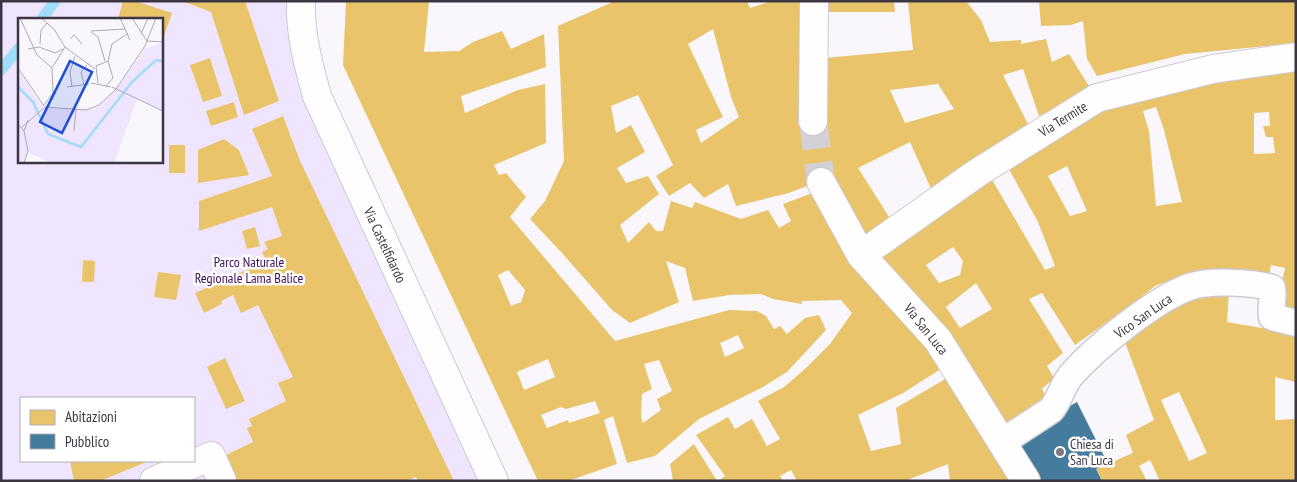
<svg xmlns="http://www.w3.org/2000/svg" width="1297" height="482" viewBox="0 0 1297 482" font-family="'PT Sans Narrow',sans-serif">
  <style>
    .green { fill: #f0e5fe; fill-rule: evenodd }
    .homes { fill: #e9c46a; fill-rule: evenodd }
    .public { fill: #457b9d }
    .lines { fill: none; stroke-linecap: round; stroke-linejoin: round }
    .stream { stroke: #a1dcf8; stroke-width: 11 }
    .minor-tunnel { stroke: #d3d0d7; stroke-width: 28; stroke-dasharray: 28 14; stroke-linecap: butt }
    .pedestrian-casing { stroke: #cdc9d1; stroke-width: 29 }
    .minor-casing { stroke: #cdc9d1; stroke-width: 30 }
    .tertiary-casing { stroke: #cdc9d1; stroke-width: 30 }
    .pedestrian { stroke: #fefeff; stroke-width: 26 }
    .minor { stroke: #fefeff; stroke-width: 28 }
    .tertiary { stroke: #fefeff; stroke-width: 28 }
    .poi-dot { fill: #7e7a84; stroke: #fff; stroke-width: 2 }
    .labels { text-anchor: middle; stroke-width: 5; stroke-linejoin: round; paint-order: stroke }
    .street-label { font-size: 14px; fill: #3c3643; stroke: #fff }
    .park-label { font-size: 14px; fill: #3b0c5b; stroke: #fff }
    .poi-label { font-size: 14px; fill: #3c3643; stroke: #fff; text-anchor: start }
    .inset-river { fill: none; stroke: #a1dcf8; stroke-width: 2.5 }
    .inset-road { fill: none; stroke: #adaab2; stroke-width: 1 }
    .view { fill: #1d4ed8; fill-opacity: 0.15; stroke: #1d4ed8; stroke-width: 2.5 }
    .inset-edge { fill: none; stroke: #3c3643; stroke-width: 2.5 }
  </style>
  <rect width="100%" height="100%" fill="#f9f7fc"/>
  <path class="green" d="M1 1H286L490 481H1ZM19 19H161V161H19ZM21 398H194V461H21Z"/>
  <path class="homes" d="M123 1H135L172 13 164 36 161 35V19H118Z
    M182 1H245L279 101 244 115 211 12Z
    M346 1H429L424 52 459 51 473 42 502 31 511 49 544 34 546 67 461 96 465 113 518 90 545 84 546 143 494 165 499 175 506 173 526 197 510 217 615 341 729 310 757 311 766 316 774 329 780 326 787 334 805 318 819 315 826 330 787 372 763 387 699 419 655 456 627 463 613 416 604 420 617 464 568 481H538L343 65ZM508 270 525 290 521 302 511 306 498 275ZM738 335 744 348 725 357 720 343ZM548 359 555 377 524 390 517 372ZM659 360 672 391 657 399 661 410 643 423 641 417 642 394 652 389 644 364ZM595 401 600 413 569 423 568 420 547 428 541 415 561 407 566 409Z
    M615 1H747L750 8 772 1H804L824 58 913 50 908 2 966 1 981 20 990 42 1021 40V44L1046 39 1052 62 1069 54 1092 91 1039 116 1023 69 1003 75 1028 124 932 191 910 142 858 168 891 220 859 241 812 184 789 193 736 206 728 184 704 198 690 183 669 196 656 176 673 165 638 95 611 106 616 133 631 125 645 152 617 168 626 183 648 176 659 194 620 225 628 243 649 222 656 231H663L671 201 692 208 695 202 741 219 768 210 779 228 791 221 783 204 815 192 944 367 903 393 858 415 871 451 901 444 896 408 952 375 1012 481H950L948 464 905 481H797L791 470 780 476 783 481H718L725 476 696 435 728 417 735 429 752 419 767 446 780 439 758 401 784 387 806 368 830 344 852 313 841 300 802 301V304L773 299 761 294 729 295 693 301 685 268 666 261 679 302 630 323 612 310 562 253 530 219 545 201 564 161 558 26ZM713 29 731 97 739 117 701 143 696 130 723 117 688 44ZM938 84 954 109 905 123 890 90Z
    M828 1H894L895 12H829Z
    M1039 1H1296V43L1185 54 1097 76 1087 59 1083 21 1071 25 1041 26Z
    M210 58 222 96 203 102 190 65Z
    M1296 63V312L1276 308 1285 268 1271 265 1269 277 1199 275 1178 277 1155 286 1135 302 1075 345 1042 293 1029 299 1063 353 1047 366 1054 378 1042 389 1048 399 1002 428 874 253 988 173 1045 270 1055 266 1038 222 1004 160 1133 91ZM1156 107 1164 130 1182 202 1156 206 1149 131 1143 111ZM1269 112 1270 126H1263L1266 137H1273L1275 153 1254 154V113ZM1067 166 1087 211 1070 216 1048 176ZM953 247 963 261 960 275 939 283 926 265ZM976 283 992 309 960 328 946 307Z
    M234 102 238 117 211 126 206 111Z
    M283 116 300 161 315 192 454 481H418L416 477 407 481H236L224 456 253 442 247 428 252 426 249 419 286 401 278 383 293 377 258 305 241 313 233 295 221 301 222 304 204 313 195 293 266 261 262 252 268 249 264 242 282 236 272 207 199 231V201L272 176 252 129Z
    M224 139 239 150 249 175 198 183V150Z
    M169 145H185V173H169Z
    M255 227 260 246 247 249 242 231Z
    M83 260 95 261 94 282H82Z
    M158 272 181 275 176 300 154 297Z
    M1193 291 1229 292 1227 322 1296 334V382L1275 377V420L1296 419V481H1160L1150 460 1139 466 1147 481H1102L1096 469 1133 453 1126 435 1154 420 1123 337ZM1179 392 1207 453 1189 461 1161 400Z
    M225 358 245 401 226 409 207 367Z
    M694 444 717 481H673L670 464Z
    M70 461H149L100 481H74Z"/>
  <path class="public" d="M1077 402 1108 464 1096 469 1102 481H1035L1010 440Z"/>
  <g class="lines">
    <path class="stream" d="M42 19 55 1
      M1 70 19 48"/>
    <path class="minor-tunnel" d="M813 121 821 182"/>
    <g class="pedestrian-casing">
      <path id="pedestrian" d="M1002 442 1051 410C1060 400 1062 385 1072 374 1097 346 1154 300 1189 287 1208 280 1253 282 1272 288 1274 298 1270 307 1272 317L1296 323"/>
    </g>
    <g class="minor-casing">
      <path id="minor" d="M813 121 814 1
        M821 182 861 255 938 340 1026 481
        M861 255 977 173 1097 98 1213 69 1296 57
        M154 481 211 456 222 481"/>
    </g>
    <g class="tertiary-casing">
      <path id="tertiary" d="M301 1C300 35 308 63 317 96L494 481"/>
    </g>
    <use href="#pedestrian" class="pedestrian"/>
    <use href="#minor" class="minor"/>
    <use href="#tertiary" class="tertiary"/>
  </g>
  <circle class="poi-dot" cx="1060" cy="452" r="5"/>
  <g class="labels">
    <g class="street-label">
      <text transform="translate(1063 119) rotate(-32)" y="5">Via Termite</text>
      <text transform="translate(385 245) rotate(65)" y="5">Via Castelfidardo</text>
      <text transform="translate(1143 316) rotate(-35)" y="5">Vico San Luca</text>
      <text transform="translate(926 329) rotate(51)" y="5">Via San Luca</text>
    </g>
    <g class="park-label">
      <text x="249" y="267">Parco Naturale<tspan x="249" dy="16">Regionale Lama Balice</tspan></text>
    </g>
    <g class="poi-label">
      <text x="1070" y="449">Chiesa di<tspan x="1070" dy="16">San Luca</tspan></text>
    </g>
  </g>
  <g transform="translate(18 18)">
    <rect width="145" height="145" fill="#f9f7fc"/>
    <path d="M145 25V92L119 81 96 145H33L9 134 5 145H0V52L25 90 77 91 97 73 128 30Z" fill="#f0e5fe"/>
    <path class="inset-river" d="M0 69 15 84 30 116 63 129 114 64 138 42 145 43"/>
    <path class="inset-road" d="M2 0 19 37 34 50M23 0 36 11 47 29 77 51M102 0 112 22M114 0 129 23M73 13 108 11M73 14 80 19 87 43M123 16 130 0M52 21 56 17 64 26M129 23 145 24M22 26 23 12 29 5M10 31 21 29 37 35 45 31M0 50 26 88M73 65 93 69M80 65 78 48 90 43 94 26 109 16M66 67 63 54 69 47M88 68 95 60 90 43M49 69 71 66M54 69 52 54 57 38M94 69 145 93M26 87 35 75 34 50 47 29M27 89 68 92 81 87 98 71 127 28 138 0M0 106 6 113 10 102M4 109 27 89M56 113 58 92M6 145 10 133 6 113"/>
    <path class="view" d="M52 43 74 54 44 115 22 104Z"/>
    <rect width="145" height="145" class="inset-edge"/>
  </g>
  <rect width="1297" height="482" fill="none" stroke="#3c3643" stroke-width="5"/>
  <rect x="20" y="397" width="175" height="65" fill="#ffffff" stroke="#b1afb4"/>
  <rect x="30" y="410" width="25" height="15" fill="#e9c46a" stroke="#b1afb4"/>
  <text x="65" y="422" font-size="15" fill="#3c3643">Abitazioni</text>
  <rect x="30" y="434" width="25" height="15" fill="#457b9d" stroke="#b1afb4"/>
  <text x="65" y="447" font-size="15" fill="#3c3643">Pubblico</text>
</svg>
